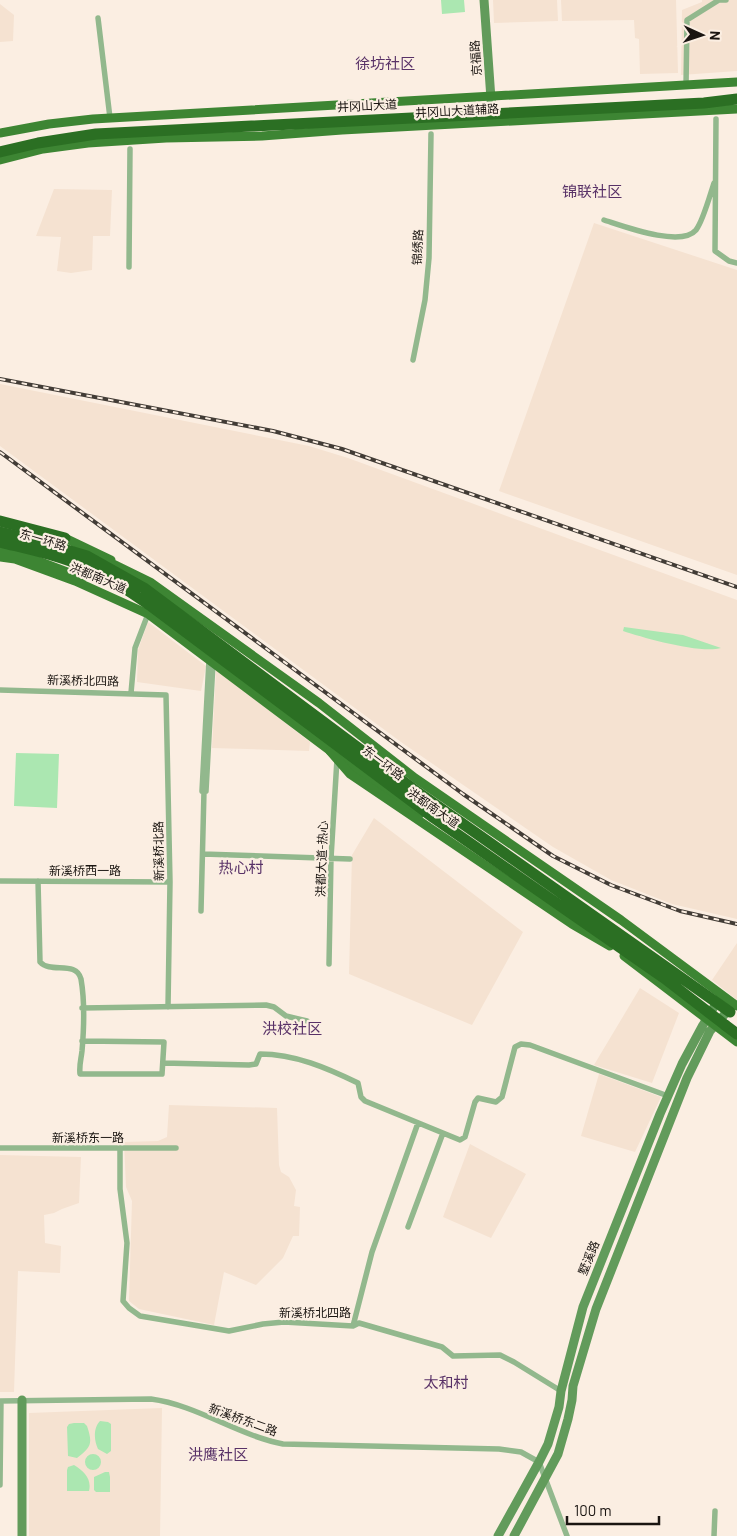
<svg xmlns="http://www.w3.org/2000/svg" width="737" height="1536" viewBox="0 0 737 1536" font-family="Barlow,'Noto Sans SC',sans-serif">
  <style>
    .built { fill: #f5e2d1 }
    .green { fill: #abe7b1 }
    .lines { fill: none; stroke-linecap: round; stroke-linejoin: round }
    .street { stroke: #92b88d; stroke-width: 5.5 }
    .secondary { stroke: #629b5b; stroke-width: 9 }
    .primary { stroke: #3d8533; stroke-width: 9 }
    .highway { stroke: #2b6f23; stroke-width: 11 }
    .rail-casing { stroke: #423c36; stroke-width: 4 }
    .rail { stroke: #fbeee2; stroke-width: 2; stroke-dasharray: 5.5; stroke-linecap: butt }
    .primary-bridge { stroke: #3d8533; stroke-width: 9 }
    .highway-bridge { stroke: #2b6f23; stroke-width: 11 }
    .labels { text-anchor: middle; stroke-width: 4.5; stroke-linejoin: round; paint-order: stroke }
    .street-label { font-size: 12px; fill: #1a1511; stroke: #fbeee2 }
    .quarter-label { font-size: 15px; fill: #583167; stroke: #fbeee2 }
  </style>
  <rect width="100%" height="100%" fill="#fbeee2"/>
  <path class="built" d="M493 0H557L558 21 494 23Z
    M561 0H676L678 73 640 74 639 39 635 38 634 20 562 21Z
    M702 0H737V71L681 75 682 10 702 2Z
    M0 4 14 15 13 41 0 42Z
    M54 189 112 190 110 236H93L92 270 71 273 57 271 61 237 36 236Z
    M594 223 737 270V575L499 491Z
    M0 384 309 446 348 458 737 600V919L672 904 611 880 553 847 401 742 0 446Z
    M148 622 206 666 201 691 137 682 138 650Z
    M216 670 310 742 309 751 212 748Z
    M374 818 523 932 472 1025 349 974 352 855Z
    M737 943V1000L712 980Z
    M640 988 679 1013 652 1083 594 1065Z
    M599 1074 661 1097 635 1152 581 1136Z
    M169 1105 277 1108 279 1165 281 1172 289 1177 296 1190 294 1206 300 1207 299 1236H293L283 1258 256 1285 224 1272 214 1325 139 1309 129 1301 132 1201 126 1187 124 1142 158 1141 167 1137Z
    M470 1144 526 1174 491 1238 443 1217Z
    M0 1155 81 1157 79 1203 62 1209 54 1213 44 1215 45 1243 61 1246 60 1273 18 1271 14 1392H0Z
    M162 1408 160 1536H29V1413Z"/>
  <path class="green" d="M441 0H464L465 12 442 14Z
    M624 627 683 635 721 648C701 654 644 638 623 631Z
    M16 753 59 754 57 808 14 806Z
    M100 1421 108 1422 111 1424V1451L107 1454 98 1449C94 1441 93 1428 100 1421Z
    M74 1423H84L87 1426C93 1444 91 1447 77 1458L68 1456 67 1427 69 1424Z
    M85 1462a8 8 0 1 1 16 0a8 8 0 1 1-16 0Z
    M74 1465C84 1471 92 1479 89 1491H67V1470L68 1467Z
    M105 1472H109L110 1477V1492H96L94 1490V1477Z"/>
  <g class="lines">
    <path class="street" d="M98 18 110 118
      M686 86 687 20 719 0H726
      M716 119 715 251 729 261 737 263
      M604 220C623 226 681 248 696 230 703 221 710 195 714 183
      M129 267 130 149
      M413 360 425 300 429 258 431 134
      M209 660 202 791H206L213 663
      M0 690 166 695 170 882 168 1007
      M131 693 135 648 148 614
      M203 854 350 859
      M0 881 170 882
      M38 881 40 962C51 974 76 960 81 979 85 1002 84 1028 82 1051 81 1060 79 1065 80 1074H162L164 1042 82 1041
      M201 911 204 791
      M329 964 331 858 337 759
      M82 1008 266 1005 274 1007 286 1016 307 1021
      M163 1063 249 1065 256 1064 260 1054C295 1054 327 1068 358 1083L361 1097 365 1101 460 1140 465 1137 475 1102 478 1098 496 1102 502 1097 515 1047 521 1044 530 1045 668 1096
      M0 1148H176
      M120 1149V1189L127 1243 123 1301 129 1308 140 1316 229 1331 263 1324 284 1322 353 1326 359 1323 442 1347 453 1356 500 1355 514 1362 561 1391
      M408 1227 443 1133
      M353 1326 372 1252 418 1123
      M0 1401 151 1399C197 1405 237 1435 283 1444L499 1449 521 1452 539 1462 567 1536
      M0 1485 1 1401
      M714 1536 715 1511"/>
    <path class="secondary" d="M484 0 492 113
      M22 1400V1536
      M498 1536 539 1462 548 1444 559 1407 561 1391 583 1307 660 1114 682 1064 703 1025 720 997
      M514 1536 558 1454 568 1419 572 1400 573 1386 596 1309 687 1078 710 1031 732 1006"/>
    <path class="primary" d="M0 133 49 124 93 119 737 82
      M0 160 43 149 88 143 166 138 262 136 342 130 737 109
      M65 538 111 560
      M0 550 17 553 83 578
      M0 557 15 559 75 581 148 614 329 750 420 814
      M105 560 150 582 319 703 415 778 621 920 737 1006
      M624 956 737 1042"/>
    <path class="highway" d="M0 152 38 143 96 134 704 103 737 99
      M0 521 65 538
      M725 1025 737 1034"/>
    <g class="rail-casing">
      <path id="rail" d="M0 379 273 431 342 449 737 587
        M0 452 463 794 553 856 611 885 680 911 737 924"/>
    </g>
    <use href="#rail" class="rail"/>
    <path class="primary-bridge" d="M330 751 350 774 572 924 610 946"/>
    <path class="highway-bridge" d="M0 532 30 539 87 556 144 588 412 788 730 1012
      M0 542C28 549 58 555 85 567 108 576 130 592 151 606L434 818 664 978 725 1025"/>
  </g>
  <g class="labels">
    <g class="street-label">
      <text transform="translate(476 58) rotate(-94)" y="4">京福路</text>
      <text transform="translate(367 106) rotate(-3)" y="4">井冈山大道</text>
      <text transform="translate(457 111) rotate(-3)" y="4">井冈山大道辅路</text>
      <text transform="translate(418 247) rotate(-88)" y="4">锦绣路</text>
      <text transform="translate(43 540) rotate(16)" y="4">东一环路</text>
      <text transform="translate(98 578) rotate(23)" y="4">洪都南大道</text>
      <text transform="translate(83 681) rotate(1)" y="4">新溪桥北四路</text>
      <text transform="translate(383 763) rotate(37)" y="4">东一环路</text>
      <text transform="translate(433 808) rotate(35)" y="4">洪都南大道</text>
      <text transform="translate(159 851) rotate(-91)" y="4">新溪桥北路</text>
      <text transform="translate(322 859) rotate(-88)" y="4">洪都大道-热心</text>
      <text x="85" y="875">新溪桥西一路</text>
      <text x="88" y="1142">新溪桥东一路</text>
      <text transform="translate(589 1258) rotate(-68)" y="4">墅溪路</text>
      <text x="315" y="1317">新溪桥北四路</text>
      <text transform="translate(243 1420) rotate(20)" y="4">新溪桥东二路</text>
    </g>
    <g class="quarter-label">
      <text x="385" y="69">徐坊社区</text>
      <text x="592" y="197">锦联社区</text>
      <text x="241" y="873">热心村</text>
      <text x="292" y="1034">洪校社区</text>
      <text x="446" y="1388">太和村</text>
      <text x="218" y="1460">洪鹰社区</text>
    </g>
  </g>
  <g transform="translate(702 35) rotate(93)" stroke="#fbeee2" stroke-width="4" paint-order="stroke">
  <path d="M0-4L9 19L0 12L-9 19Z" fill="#1a1511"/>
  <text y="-8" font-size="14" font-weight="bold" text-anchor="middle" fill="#1a1511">N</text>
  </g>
  <path d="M567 1516v8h92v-8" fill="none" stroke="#1a1511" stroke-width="2.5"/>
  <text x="574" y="1516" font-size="15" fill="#1a1511" stroke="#fbeee2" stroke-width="4" paint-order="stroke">100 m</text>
</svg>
